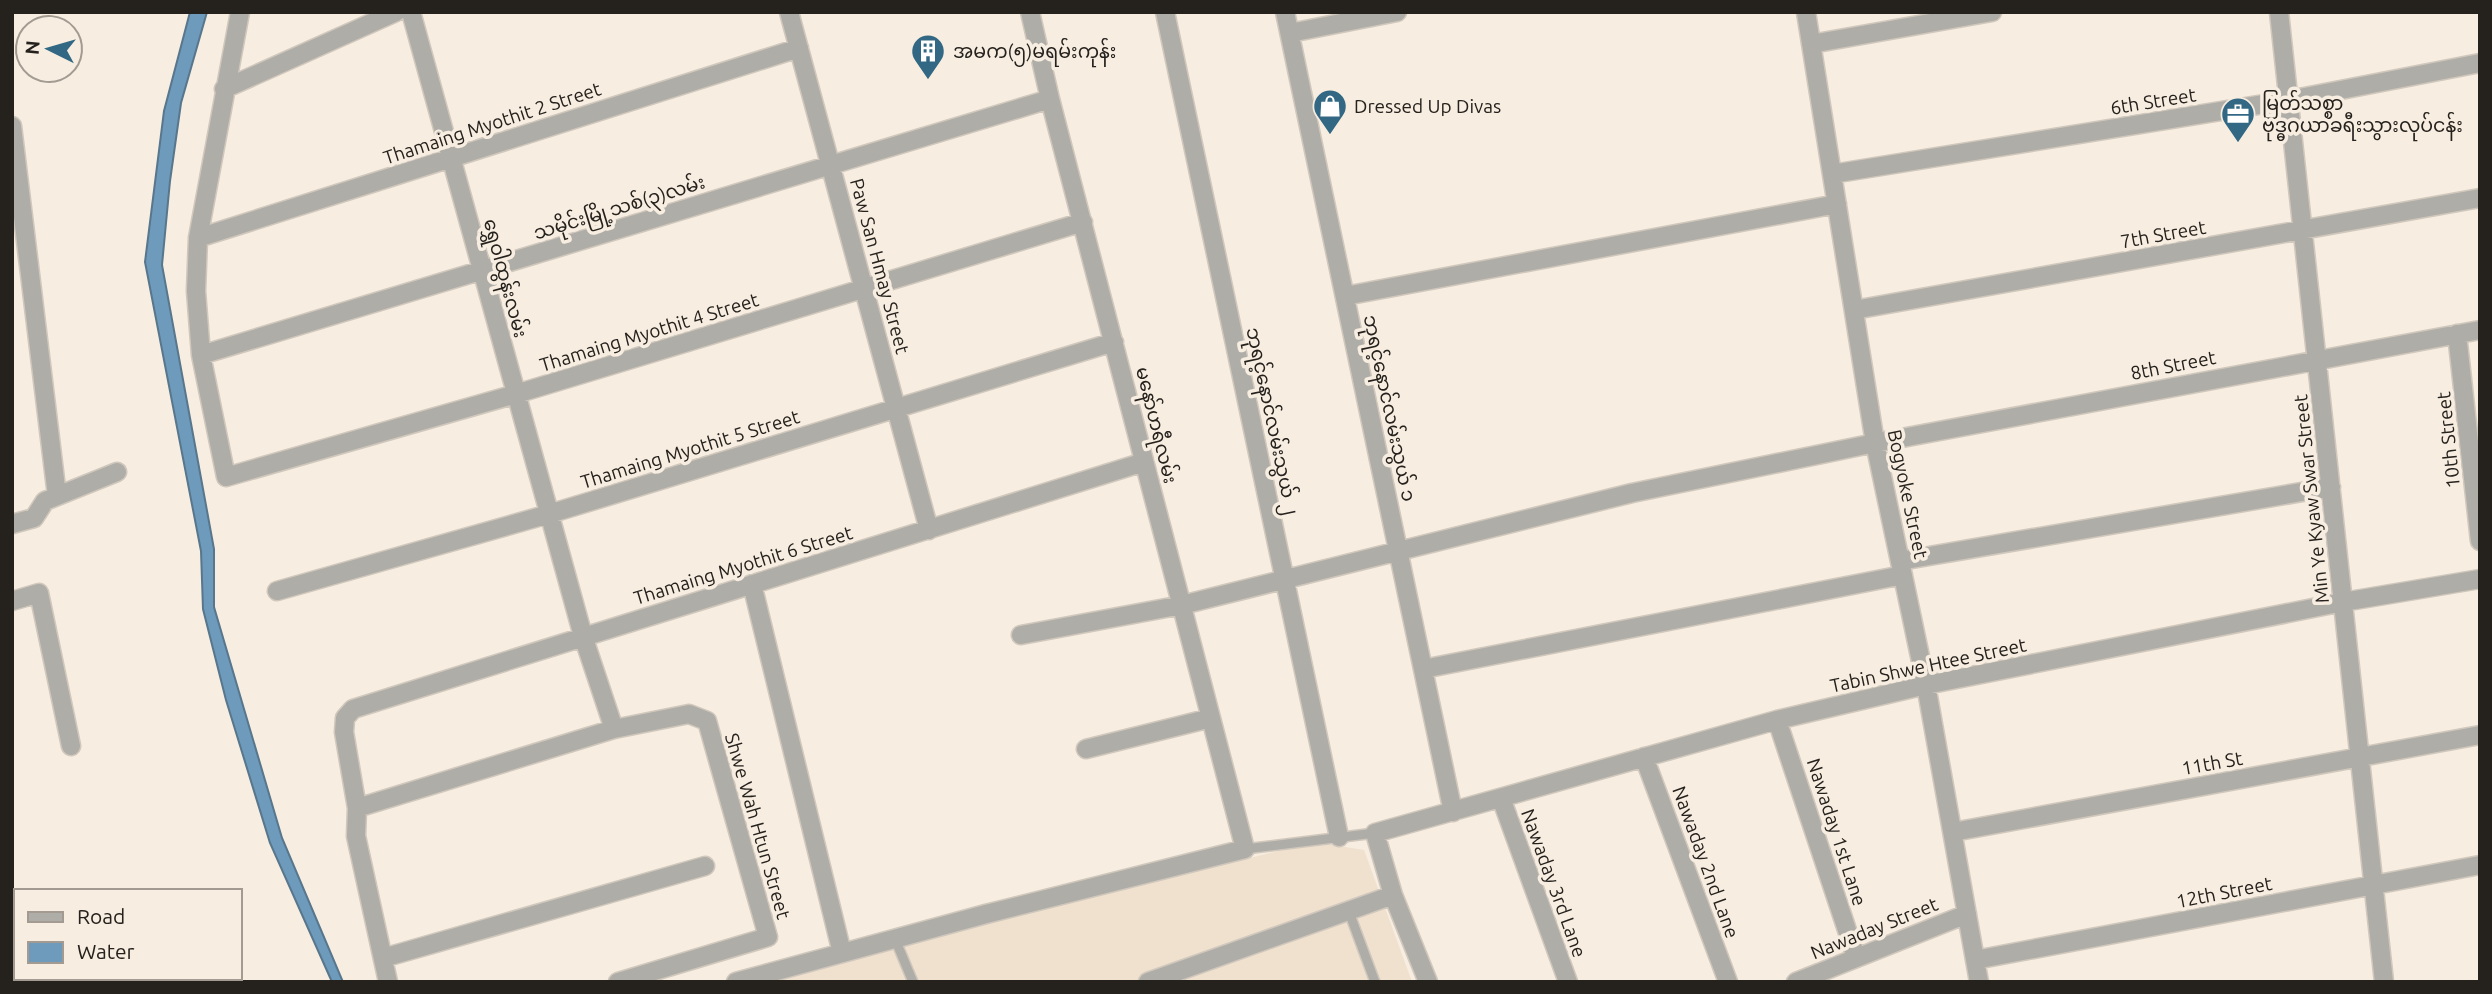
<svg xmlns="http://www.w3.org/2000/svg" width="2492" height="994" viewBox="0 0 2492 994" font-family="Ubuntu,'Noto Sans Myanmar',sans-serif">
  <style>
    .built { fill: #f0e1ce }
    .water { fill: #6e9abb; stroke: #58768c; stroke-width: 2 }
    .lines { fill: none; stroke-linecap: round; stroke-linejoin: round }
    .lane-casing { stroke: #d1c8bd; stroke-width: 12 }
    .street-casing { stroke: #d1c8bd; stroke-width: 21 }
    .lane { stroke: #afada7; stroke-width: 9 }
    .street { stroke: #afada7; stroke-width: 18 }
    .labels { text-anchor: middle; stroke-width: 7; stroke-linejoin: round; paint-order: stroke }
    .poi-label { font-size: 19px; fill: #25211d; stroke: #f7ede0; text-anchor: start }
    .street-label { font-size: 19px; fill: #25211d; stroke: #f7ede0 }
  </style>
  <rect width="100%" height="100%" fill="#f7ede0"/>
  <path class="built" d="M1315 842 1364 850 1412 982H747Z"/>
  <path class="water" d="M190 12H207L181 103 170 181 162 265 214 549V607L282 838 343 982H332L270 843 226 700 203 609 201 551 145 262 164 111Z"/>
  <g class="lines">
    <g class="lane-casing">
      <path id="lane" d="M1245 849 1375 833
        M1349 912 1375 982
        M895 939 913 982"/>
    </g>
    <g class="street-casing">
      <path id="street" d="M240 12 198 238 196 291 201 355 226 477 516 394 1083 222
        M411 12 583 636 614 729
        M789 12 929 530
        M1165 12 1339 837
        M1285 12 1453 812
        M1806 12 1875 443 1926 685 1979 982
        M2279 12 2384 982
        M1290 33 1397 12
        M1811 44 1992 12
        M224 89 396 12
        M12 126 57 496
        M1832 174 2289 100 2480 63
        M198 238 799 48
        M1345 296 1837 204
        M1854 310 2480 198
        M2457 334 2480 541
        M201 355 1050 99
        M12 524 34 518 45 501 117 472
        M1900 561 2331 487
        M752 584 842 953
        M277 591 549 514 1114 342
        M12 601 39 593 71 746
        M1021 635 1182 605 1632 493 1875 443 2480 330
        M1423 669 1903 575
        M1777 720 1856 957
        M1086 749 1211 718
        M1644 757 1728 982
        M1501 798 1568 982
        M357 808 344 732 345 718 353 709 1144 462
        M1953 832 2480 735
        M383 958 705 866
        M1975 960 2480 865
        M388 982 356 836 357 808 614 729 689 714 707 721 768 937 618 982
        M736 982 986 914 1245 849 1050 99 1030 12
        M1148 982 1393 895
        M1428 982 1393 895 1375 833 1777 720 1926 685 2343 602 2480 579
        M1796 982 1967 914"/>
    </g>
    <use href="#lane" class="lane"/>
    <use href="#street" class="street"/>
  </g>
  <defs>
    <g id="building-pin" transform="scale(1.75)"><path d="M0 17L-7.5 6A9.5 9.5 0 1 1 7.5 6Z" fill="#326883" stroke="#f7ede0"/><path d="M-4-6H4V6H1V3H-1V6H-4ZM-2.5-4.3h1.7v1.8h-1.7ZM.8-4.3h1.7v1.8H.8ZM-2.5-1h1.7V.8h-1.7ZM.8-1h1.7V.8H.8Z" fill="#fff"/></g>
    <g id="shop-pin" transform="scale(1.75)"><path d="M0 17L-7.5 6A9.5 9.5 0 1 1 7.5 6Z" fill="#326883" stroke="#f7ede0"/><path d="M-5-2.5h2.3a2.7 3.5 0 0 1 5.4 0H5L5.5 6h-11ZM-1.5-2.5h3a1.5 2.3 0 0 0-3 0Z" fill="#fff"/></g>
    <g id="office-pin" transform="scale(1.75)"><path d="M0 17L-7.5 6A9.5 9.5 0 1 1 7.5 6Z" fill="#326883" stroke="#f7ede0"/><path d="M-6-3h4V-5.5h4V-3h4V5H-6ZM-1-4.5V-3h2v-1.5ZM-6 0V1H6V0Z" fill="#fff"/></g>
  </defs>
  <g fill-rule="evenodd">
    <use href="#building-pin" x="928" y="51"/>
    <use href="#shop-pin" x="1330" y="106"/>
    <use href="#office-pin" x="2238" y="114"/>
  </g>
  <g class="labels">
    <g class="poi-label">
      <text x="953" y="58">အမက(၅)မရမ်းကုန်း</text>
      <text x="2262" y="110">မြတ်သစ္စာ<tspan x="2262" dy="22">ဗုဒ္ဓဂယာခရီးသွားလုပ်ငန်း</tspan></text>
      <text x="1354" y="113">Dressed Up Divas</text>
    </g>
    <g class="street-label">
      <text transform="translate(2153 101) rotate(-9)" y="7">6th Street</text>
      <text transform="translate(492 123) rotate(-18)" y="7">Thamaing Myothit 2 Street</text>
      <text transform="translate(619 207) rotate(-17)" y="7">သမိုင်းမြို့သစ်(၃)လမ်း</text>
      <text transform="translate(2163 234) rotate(-10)" y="7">7th Street</text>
      <text transform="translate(880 266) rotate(75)" y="7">Paw San Hmay Street</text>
      <text transform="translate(506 278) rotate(75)" y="7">ရွှေဝါထွန်းလမ်း</text>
      <text transform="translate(649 332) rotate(-17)" y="7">Thamaing Myothit 4 Street</text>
      <text transform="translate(2173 365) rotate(-11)" y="7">8th Street</text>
      <text transform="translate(1390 408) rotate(78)" y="7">ဘုရင့်နောင်လမ်းသွယ် ၁</text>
      <text transform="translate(1273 421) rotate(78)" y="7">ဘုရင့်နောင်လမ်းသွယ် ၂</text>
      <text transform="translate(1157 425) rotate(76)" y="7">မနော်ဟရီလမ်း</text>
      <text transform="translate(2448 440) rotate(-96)" y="7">10th Street</text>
      <text transform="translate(690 449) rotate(-17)" y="7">Thamaing Myothit 5 Street</text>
      <text transform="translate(1908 494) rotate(78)" y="7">Bogyoke Street</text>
      <text transform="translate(2311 499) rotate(-96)" y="7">Min Ye Kyaw Swar Street</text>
      <text transform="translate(743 565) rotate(-17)" y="7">Thamaing Myothit 6 Street</text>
      <text transform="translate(1928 665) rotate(-12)" y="7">Tabin Shwe Htee Street</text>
      <text transform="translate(2212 763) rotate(-10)" y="7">11th St</text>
      <text transform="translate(758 826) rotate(74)" y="7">Shwe Wah Htun Street</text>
      <text transform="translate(1837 832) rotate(72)" y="7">Nawaday 1st Lane</text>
      <text transform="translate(1706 862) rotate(70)" y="7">Nawaday 2nd Lane</text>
      <text transform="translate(1554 883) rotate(70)" y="7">Nawaday 3rd Lane</text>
      <text transform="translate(2224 892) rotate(-11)" y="7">12th Street</text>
      <text transform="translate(1874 928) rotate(-22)" y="7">Nawaday Street</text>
    </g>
  </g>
  <rect width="2492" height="994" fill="none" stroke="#25211d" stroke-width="28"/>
  <rect x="14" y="889" width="228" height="91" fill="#f7ede0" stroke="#a39b92" stroke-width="2"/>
  <rect x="28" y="912" width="35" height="10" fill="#afada7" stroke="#a39b92" stroke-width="2"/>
  <text x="77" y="924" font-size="21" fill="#25211d">Road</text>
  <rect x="28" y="942" width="35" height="21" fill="#6e9abb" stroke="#a39b92" stroke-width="2"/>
  <text x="77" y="959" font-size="21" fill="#25211d">Water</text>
  <g transform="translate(49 49) rotate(275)"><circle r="33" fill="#f7ede0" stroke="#a39b92" stroke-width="2"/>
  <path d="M0-5L12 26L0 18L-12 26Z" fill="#326883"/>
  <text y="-10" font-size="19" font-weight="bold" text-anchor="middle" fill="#25211d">N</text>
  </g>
</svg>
